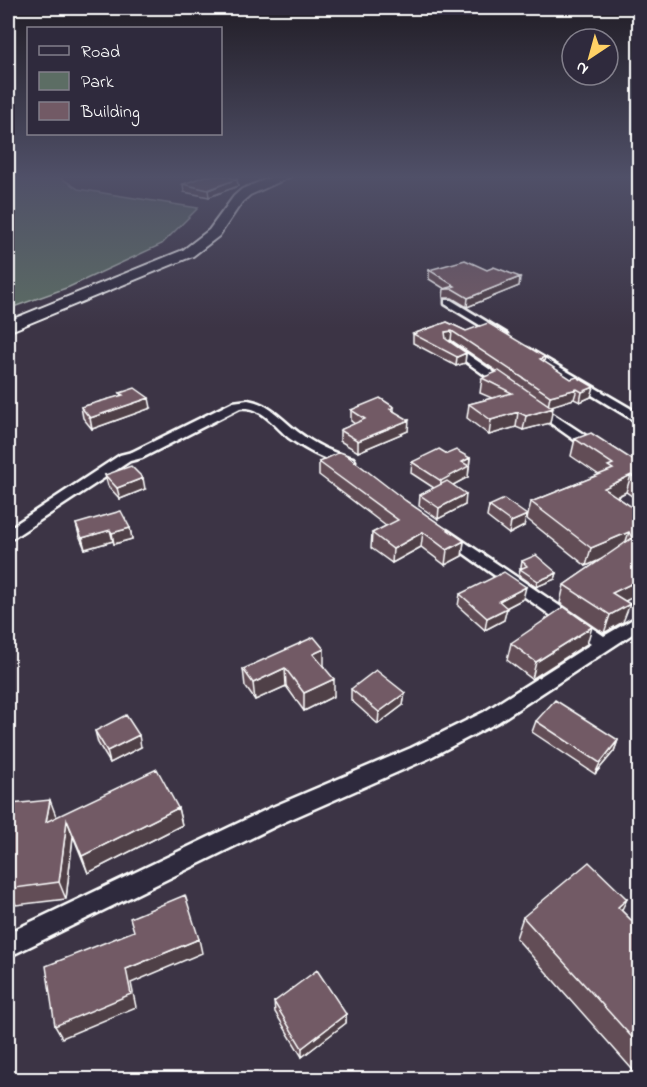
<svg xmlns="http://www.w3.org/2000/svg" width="647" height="1087" viewBox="0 0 647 1087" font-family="'Indie Flower',sans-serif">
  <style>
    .green { fill: #5c6d64; stroke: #aeb6b2; stroke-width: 1.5 }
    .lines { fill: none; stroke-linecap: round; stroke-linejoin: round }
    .minor-casing { stroke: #fff; stroke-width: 5 }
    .trunk-casing { stroke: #fff; stroke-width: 4 }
    .minor { fill: #2f2a3d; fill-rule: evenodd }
    .trunk { fill: #2f2a3d; fill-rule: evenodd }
    .wall { fill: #624d57; stroke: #fff; stroke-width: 1.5 }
    .shaded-wall { fill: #503f47; stroke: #fff; stroke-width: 1.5 }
    .building { fill: #725a65; stroke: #fff; stroke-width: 1.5 }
  </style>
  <rect width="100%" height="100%" fill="#3c3445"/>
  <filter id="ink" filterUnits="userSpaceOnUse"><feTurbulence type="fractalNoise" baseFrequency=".0167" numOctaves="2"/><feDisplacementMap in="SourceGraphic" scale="12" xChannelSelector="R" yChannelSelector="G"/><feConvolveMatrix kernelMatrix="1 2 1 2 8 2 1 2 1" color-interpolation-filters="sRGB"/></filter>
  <g filter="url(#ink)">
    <path class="green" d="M8 176H58L78 189 198 208 162 244 69 287 8 309Z"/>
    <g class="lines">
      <g class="minor-casing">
        <path id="minor" d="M445 300H451L507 334 498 336 445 304Z
          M451 343 511 384V388H503L447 348V344Z
          M527 348 640 414V424L523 353V349Z
          M248 400C270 404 281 419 298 432 314 444 334 454 353 458L355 461 348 465C328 462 306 450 289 438 273 425 262 406 240 408L142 458 130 461 13 538 8 540V529L120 455 132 452 233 402Z
          M536 403 600 445 601 448 600 451H590L532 410 530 407Z
          M447 530 604 636 640 615V629L498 722 425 760 284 822 8 957V933L270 808 411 748 484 712 591 644 442 538 440 535Z"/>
      </g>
      <g class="trunk-casing">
        <path id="trunk" d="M274 176H292L250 195 242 202 219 236 193 256 8 332V321L183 250 209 230 234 196 242 189Z"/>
      </g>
      <use href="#minor" class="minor"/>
      <use href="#trunk" class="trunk"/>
    </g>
    <path class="wall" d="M237 179 238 186 209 197 184 192 183 184Z
      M429 270H487L520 277 519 286 467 307 452 298H443L444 289H445L429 279Z
      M447 322 466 331 545 357 544 362 591 397 580 402 574 399 550 406V423L523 430 516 427 489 435 467 418 469 404 492 398 480 393 482 378 498 372 451 340 448 341 466 353 465 363 456 366 413 343V334Z
      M120 393 151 408 92 429 83 418 81 407 121 396Z
      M394 407V411L408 431 358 452 340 441V430L355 424 351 421V410Z
      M575 439 638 463 639 459V501L626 492 617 497 639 512 625 601 623 622 604 633 560 603 564 585 603 558 586 566 527 519 531 502 599 475 571 456Z
      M447 454 470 458 468 477 453 485 465 505 438 519 419 506 420 495 434 488 411 473 412 462Z
      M319 462 406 501 464 541 462 556 445 565 421 547 392 563 371 548 372 533 386 526 319 475Z
      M105 475 145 489 120 499 108 486Z
      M489 506 524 526 509 534 487 517Z
      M76 524 130 528 132 539 114 544 113 541 85 549 79 535Z
      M522 561 557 573 555 579 536 587 519 575 520 569 522 568 521 567Z
      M460 594 523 599 506 608 504 620 485 630 458 606Z
      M511 643 587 644 532 679 507 660Z
      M324 667 334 696 304 711 286 686 255 700 245 686 243 669Z
      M351 689 405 693 403 705 378 724 351 700Z
      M536 721 618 740 614 751 595 774 532 732Z
      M95 731 141 747 110 763 98 743Z
      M178 808 182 825 88 873 73 836 66 899 16 905 14 900 8 901V821Z
      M627 899 621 910 639 928V1077L516 938 523 917Z
      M274 1002 346 1014V1023L302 1057 275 1012Z"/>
    <path class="shaded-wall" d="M237 179 238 186 209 197 208 190Z
      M520 277 519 286 467 307 468 298Z
      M452 331 451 340 444 342 445 332Z
      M466 353 465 363 456 366 457 357Z
      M594 387 591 397 580 402 582 392Z
      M577 389 574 399 548 407 550 396Z
      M149 398 151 408 92 429 90 418Z
      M553 408 550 423 523 430 526 416Z
      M518 412 516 427 489 435 491 420Z
      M409 420 408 431 358 452V441Z
      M470 458 468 477 440 492 441 481 462 462Z
      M631 475 626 492 599 505 604 488Z
      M143 478 145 489 120 499 117 488Z
      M466 494 465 505 438 519 439 508Z
      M527 515 524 526 509 534 511 522Z
      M130 528 132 539 114 544 112 533Z
      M110 530 113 541 85 549 82 538Z
      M423 532 421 547 392 563 393 549Z
      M629 532 623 550 586 566 591 548Z
      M464 541 462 556 445 565 447 550Z
      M557 573 555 579 536 587 538 581Z
      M639 580V594L606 611 612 593Z
      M526 587 523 599 496 613 499 601Z
      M630 604 623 622 604 633 610 615Z
      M507 608 504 620 485 630 487 618Z
      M592 627 587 644 532 679 536 662Z
      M324 649V667L313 654Z
      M285 668 286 686 255 700 253 683Z
      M334 679V696L304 711V693Z
      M405 693 403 705 378 724 379 712Z
      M139 735 141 747 110 763 107 751Z
      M618 740 614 751 595 774 600 763Z
      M50 800 56 816 53 838 46 822Z
      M178 808 182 825 88 873 82 856Z
      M67 820 73 836 66 899 59 882Z
      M627 899 617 920 618 907Z
      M199 939 202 953 131 983 136 1007 62 1038 55 1026 126 969Z
      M346 1014V1023L302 1057V1048Z"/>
    <path class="building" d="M205 176H224L237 179 208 190 183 184Z
      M465 260 487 270 494 267 520 277 468 298 453 289H444L455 286 429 270Z
      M447 322 466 331 488 323 545 357 540 359 571 379 577 377 594 387 582 392 577 389 550 396 452 331 445 332 446 339 466 353 457 357 413 334Z
      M499 371 553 408 526 416 518 412 491 420 469 404 512 393 482 378Z
      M135 388 149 398 90 418 81 407 123 395 120 393Z
      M380 398 394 407 390 409 409 420 358 441 340 430 365 419 351 410Z
      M591 433 639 464V481L631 475 604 488 639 512V580L612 593 630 604 610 615 564 585 632 538 629 532 591 548 531 502 613 469 608 466 613 464 575 439Z
      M439 449 447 454 456 450 470 458 462 462 469 466 441 481 412 462Z
      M340 452 345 454 406 501 464 541 447 550 423 532 393 549 372 533 398 520 319 462Z
      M131 466 143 478 117 488 105 475Z
      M447 481 466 494 439 508 420 495Z
      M504 499 527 515 511 522 489 506Z
      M121 511 130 528 112 533 110 530 82 538 76 524Z
      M536 555 557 573 538 581 520 569 527 566 522 561Z
      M504 572 526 587 499 601 507 608 487 618 460 594Z
      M564 607 592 627 536 662 511 643Z
      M314 637 324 649 313 654 334 679 304 693 285 668 253 683 243 669Z
      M376 670 405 693 379 712 351 689Z
      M555 700 618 740 600 763 536 721Z
      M126 715 139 735 107 751 95 731Z
      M157 769 178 808 82 856 67 820 59 882 8 889V821L11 804 50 800 46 822Z
      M589 862 627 899 618 907 639 928V1045L523 917Z
      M185 895 199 939 126 969 131 994 55 1026 46 966 134 931 130 918Z
      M317 970 346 1014 302 1048 274 1002Z"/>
  </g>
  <linearGradient id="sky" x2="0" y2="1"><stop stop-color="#211d26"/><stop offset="0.54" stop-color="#505068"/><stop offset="1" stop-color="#505068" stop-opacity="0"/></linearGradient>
  <rect width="647" height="328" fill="url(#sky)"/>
  <rect width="647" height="1087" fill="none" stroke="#2f2a3d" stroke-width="30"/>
  <rect x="15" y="15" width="617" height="1057" fill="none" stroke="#fff" stroke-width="2" filter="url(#ink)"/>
  <rect x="27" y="27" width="195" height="108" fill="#2f2a3d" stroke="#827f8b" stroke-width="1.5"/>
  <rect x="39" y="46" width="30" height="9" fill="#2f2a3d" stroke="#827f8b" stroke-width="1.5"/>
  <text x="81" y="57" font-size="18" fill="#ffffff">Road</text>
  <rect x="39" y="72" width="30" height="18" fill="#5c6d64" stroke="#827f8b" stroke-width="1.5"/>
  <text x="81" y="87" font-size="18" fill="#ffffff">Park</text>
  <rect x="39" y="102" width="30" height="18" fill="#725a65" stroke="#827f8b" stroke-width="1.5"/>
  <text x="81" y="117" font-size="18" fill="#ffffff">Building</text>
  <g transform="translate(590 57) rotate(216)"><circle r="28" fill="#2f2a3d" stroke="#827f8b" stroke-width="1.5"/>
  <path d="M0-4.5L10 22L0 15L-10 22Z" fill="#ffd166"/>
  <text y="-9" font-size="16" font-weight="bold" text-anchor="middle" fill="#ffffff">N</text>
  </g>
</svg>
